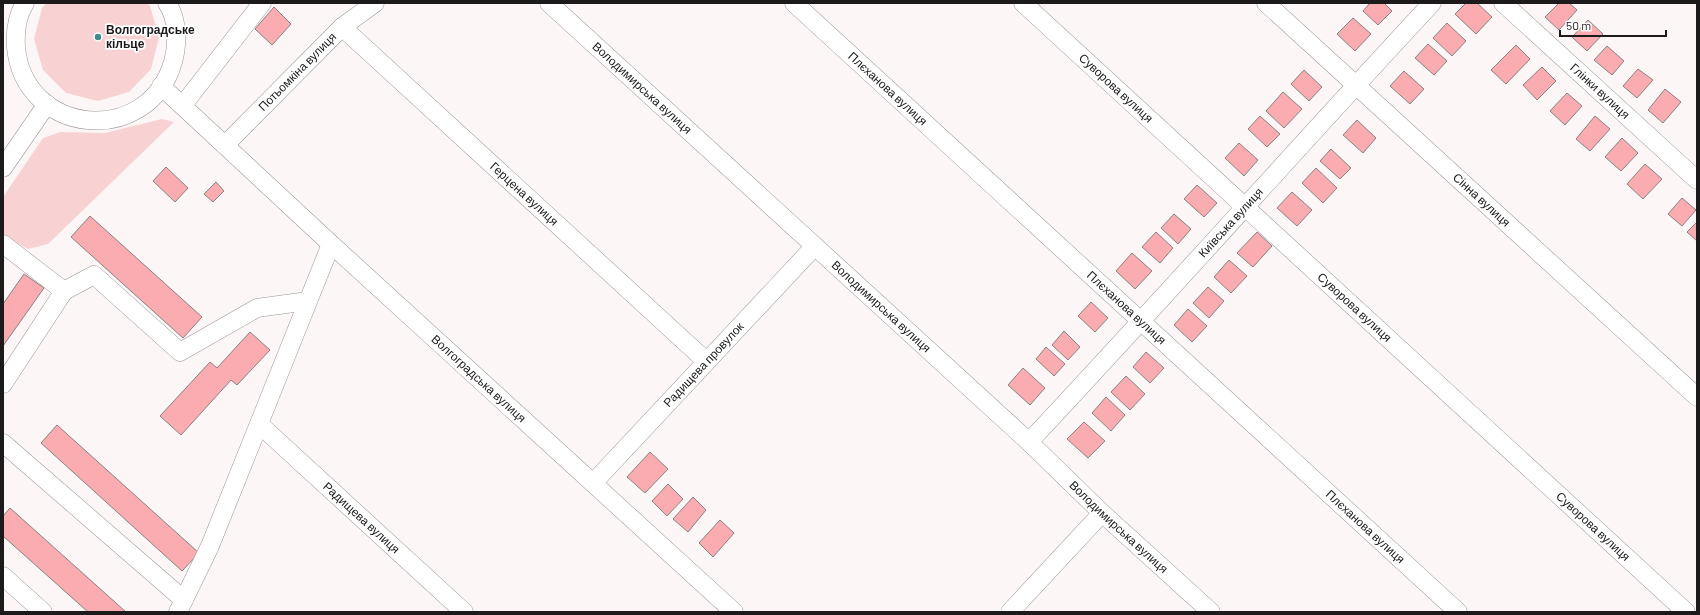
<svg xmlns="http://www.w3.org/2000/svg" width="1700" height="615" viewBox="0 0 1700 615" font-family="Barlow,sans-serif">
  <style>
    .green { fill: #f8d2d3 }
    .building { fill: #fbacb0; stroke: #878282 }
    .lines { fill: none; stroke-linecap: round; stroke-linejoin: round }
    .minor-casing { stroke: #9c9696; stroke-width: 19 }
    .minor { stroke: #fff; stroke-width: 18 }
    .poi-dot { fill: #428a8b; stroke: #fff; stroke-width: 1.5 }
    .labels { text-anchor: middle; stroke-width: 3.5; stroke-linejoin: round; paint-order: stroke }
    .poi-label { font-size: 12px; font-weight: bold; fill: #1c1a1a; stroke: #fff; text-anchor: start }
    .street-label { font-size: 12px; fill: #1c1a1a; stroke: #fff }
  </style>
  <rect width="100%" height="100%" fill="#fcf6f6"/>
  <path class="green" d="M46 3H147L150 6 159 37 151 69 129 92 98 101 66 93 43 70 34 39 42 8Z
    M162 119 174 122 48 244 28 249 3 235V197L43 138 60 132 105 133Z"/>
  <path class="building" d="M1370 3H1384L1392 11 1378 25 1363 11Z
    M1466 3H1477L1492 17 1476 34 1455 14Z
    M1559 3H1569L1577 10 1559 30 1545 17Z
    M274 7 291 24 272 45 255 29Z
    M1353 18 1371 34 1355 51 1337 34Z
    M1588 20 1603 34 1587 51 1572 37Z
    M1447 23 1466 41 1452 56 1433 38Z
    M1428 44 1447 61 1434 75 1415 58Z
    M1516 45 1530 59 1506 84 1491 70Z
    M1607 46 1624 61 1612 75 1594 60Z
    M1542 67 1556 81 1537 100 1523 85Z
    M1638 69 1653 80 1637 98 1623 86Z
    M1304 70 1322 87 1309 101 1291 84Z
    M1404 71 1424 89 1410 104 1390 86Z
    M1665 89 1681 102 1663 123 1648 110Z
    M1283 92 1302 109 1284 128 1266 111Z
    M1567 93 1582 106 1565 125 1550 111Z
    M1260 116 1280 134 1267 147 1248 129Z
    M1595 116 1610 129 1590 151 1576 139Z
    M1357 120 1376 138 1363 153 1343 135Z
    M1622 138 1638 153 1621 171 1605 157Z
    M1239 143 1258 160 1244 176 1225 158Z
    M1331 149 1351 168 1340 179 1320 161Z
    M1645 164 1662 179 1643 199 1627 184Z
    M166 167 188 188 175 202 153 181Z
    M1316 168 1337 188 1323 203 1302 183Z
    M216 182 224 191 213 202 204 194Z
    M1197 185 1217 203 1204 217 1184 199Z
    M1292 192 1312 210 1297 226 1277 208Z
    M1682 198 1696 210 1682 226 1668 214Z
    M1174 214 1191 229 1178 244 1161 228Z
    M90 216 202 317 183 338 71 237Z
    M1697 222V241L1687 232Z
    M1156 232 1173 248 1160 263 1142 247Z
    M1257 232 1272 246 1253 267 1237 253Z
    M1132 253 1152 271 1135 289 1116 271Z
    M1229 260 1247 276 1231 293 1214 277Z
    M24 274 44 288 3 346V304Z
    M1208 287 1224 301 1209 318 1193 303Z
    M1091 302 1108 318 1095 332 1078 316Z
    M1188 309 1207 326 1192 342 1174 325Z
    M1064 331 1080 347 1068 360 1052 345Z
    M250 332 270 350 237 385 231 380 181 435 160 416 210 362 217 368Z
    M1046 347 1065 364 1054 376 1036 359Z
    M1146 352 1164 368 1150 383 1133 367Z
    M1023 368 1045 388 1030 405 1008 385Z
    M1126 376 1145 394 1130 410 1111 392Z
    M1106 397 1125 415 1111 431 1092 413Z
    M1084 422 1105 441 1088 458 1067 439Z
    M57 425 199 553 182 571 41 443Z
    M650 452 668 469 645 493 627 477Z
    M668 484 683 499 667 516 652 501Z
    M693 497 706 510 688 532 673 519Z
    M10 508 126 612H88L3 536V516Z
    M720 520 734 533 713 557 699 543Z"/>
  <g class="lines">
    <g class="minor-casing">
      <g id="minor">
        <path d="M25 3C17 16 15 32 16 47 24 136 148 148 173 62 178 44 178 19 167 3"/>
        <path id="s1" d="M549 3 1029 442 1102 513 1211 612"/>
        <path id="s2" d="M794 3 1458 612"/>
        <path id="s3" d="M1023 3 1686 612"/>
        <path id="s4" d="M1266 3 1697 397"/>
        <path id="s5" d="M1503 3 1697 180"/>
        <path id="s6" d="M342 27 706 361"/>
        <path id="s7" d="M161 86 331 244 734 612"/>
        <path d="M183 105 262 3"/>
        <path id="s8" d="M225 145 342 27 375 3"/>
        <path d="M3 168 47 104"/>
        <path d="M3 244 64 291 3 384"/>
        <path d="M64 291 94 275 180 352 257 308 308 301"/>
        <path id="s9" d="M259 424 464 612"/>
        <path id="s10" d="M1029 442C1165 297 1297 148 1432 3"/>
        <path d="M3 443 184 600"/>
        <path id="s11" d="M593 483 814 247"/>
        <path d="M3 576 43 612"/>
        <path d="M178 612 210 546 331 244"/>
        <path d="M1010 612 1102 513"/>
      </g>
    </g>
    <use href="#minor" class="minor"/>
  </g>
  <circle class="poi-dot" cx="98" cy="37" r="4"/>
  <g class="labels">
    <g class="poi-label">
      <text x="106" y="34">Волгоградське<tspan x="106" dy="14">кільце</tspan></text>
    </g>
    <g class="street-label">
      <text dy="4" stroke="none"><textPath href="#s8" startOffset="103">Потьомкіна вулиця</textPath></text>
      <text dy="4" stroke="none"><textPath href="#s1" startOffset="126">Володимирська вулиця</textPath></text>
      <text dy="4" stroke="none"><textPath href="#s3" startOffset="126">Суворова вулиця</textPath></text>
      <text dy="4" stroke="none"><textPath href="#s2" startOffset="127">Плєханова вулиця</textPath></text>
      <text dy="4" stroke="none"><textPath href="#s5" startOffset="131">Глінки вулиця</textPath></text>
      <text dy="4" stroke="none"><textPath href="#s6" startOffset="247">Герцена вулиця</textPath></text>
      <text dy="4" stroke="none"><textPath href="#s4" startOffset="292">Сінна вулиця</textPath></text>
      <text dy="4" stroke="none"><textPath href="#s10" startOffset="298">Київська вулиця</textPath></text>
      <text dy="4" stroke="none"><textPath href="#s1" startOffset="450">Володимирська вулиця</textPath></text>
      <text dy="4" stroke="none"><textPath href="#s2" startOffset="451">Плєханова вулиця</textPath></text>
      <text dy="4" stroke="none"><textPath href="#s3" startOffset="450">Суворова вулиця</textPath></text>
      <text dy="4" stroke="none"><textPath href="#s11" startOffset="162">Радищева провулок</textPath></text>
      <text dy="4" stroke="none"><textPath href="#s7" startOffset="432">Волгоградська вулиця</textPath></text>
      <text dy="4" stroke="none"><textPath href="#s9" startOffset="139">Радищева вулиця</textPath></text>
      <text dy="4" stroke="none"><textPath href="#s2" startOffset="775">Плєханова вулиця</textPath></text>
      <text dy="4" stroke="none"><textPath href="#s1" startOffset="774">Володимирська вулиця</textPath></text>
      <text dy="4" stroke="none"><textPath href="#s3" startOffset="774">Суворова вулиця</textPath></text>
    </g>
  </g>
  <rect width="1700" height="615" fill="none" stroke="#1c1a1a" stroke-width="8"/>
  <path d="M1560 30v6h106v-6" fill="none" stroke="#1c1a1a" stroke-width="2"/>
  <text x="1566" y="30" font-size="12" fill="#1c1a1a" stroke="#ffffff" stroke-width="3" paint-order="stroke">50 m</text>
</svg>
